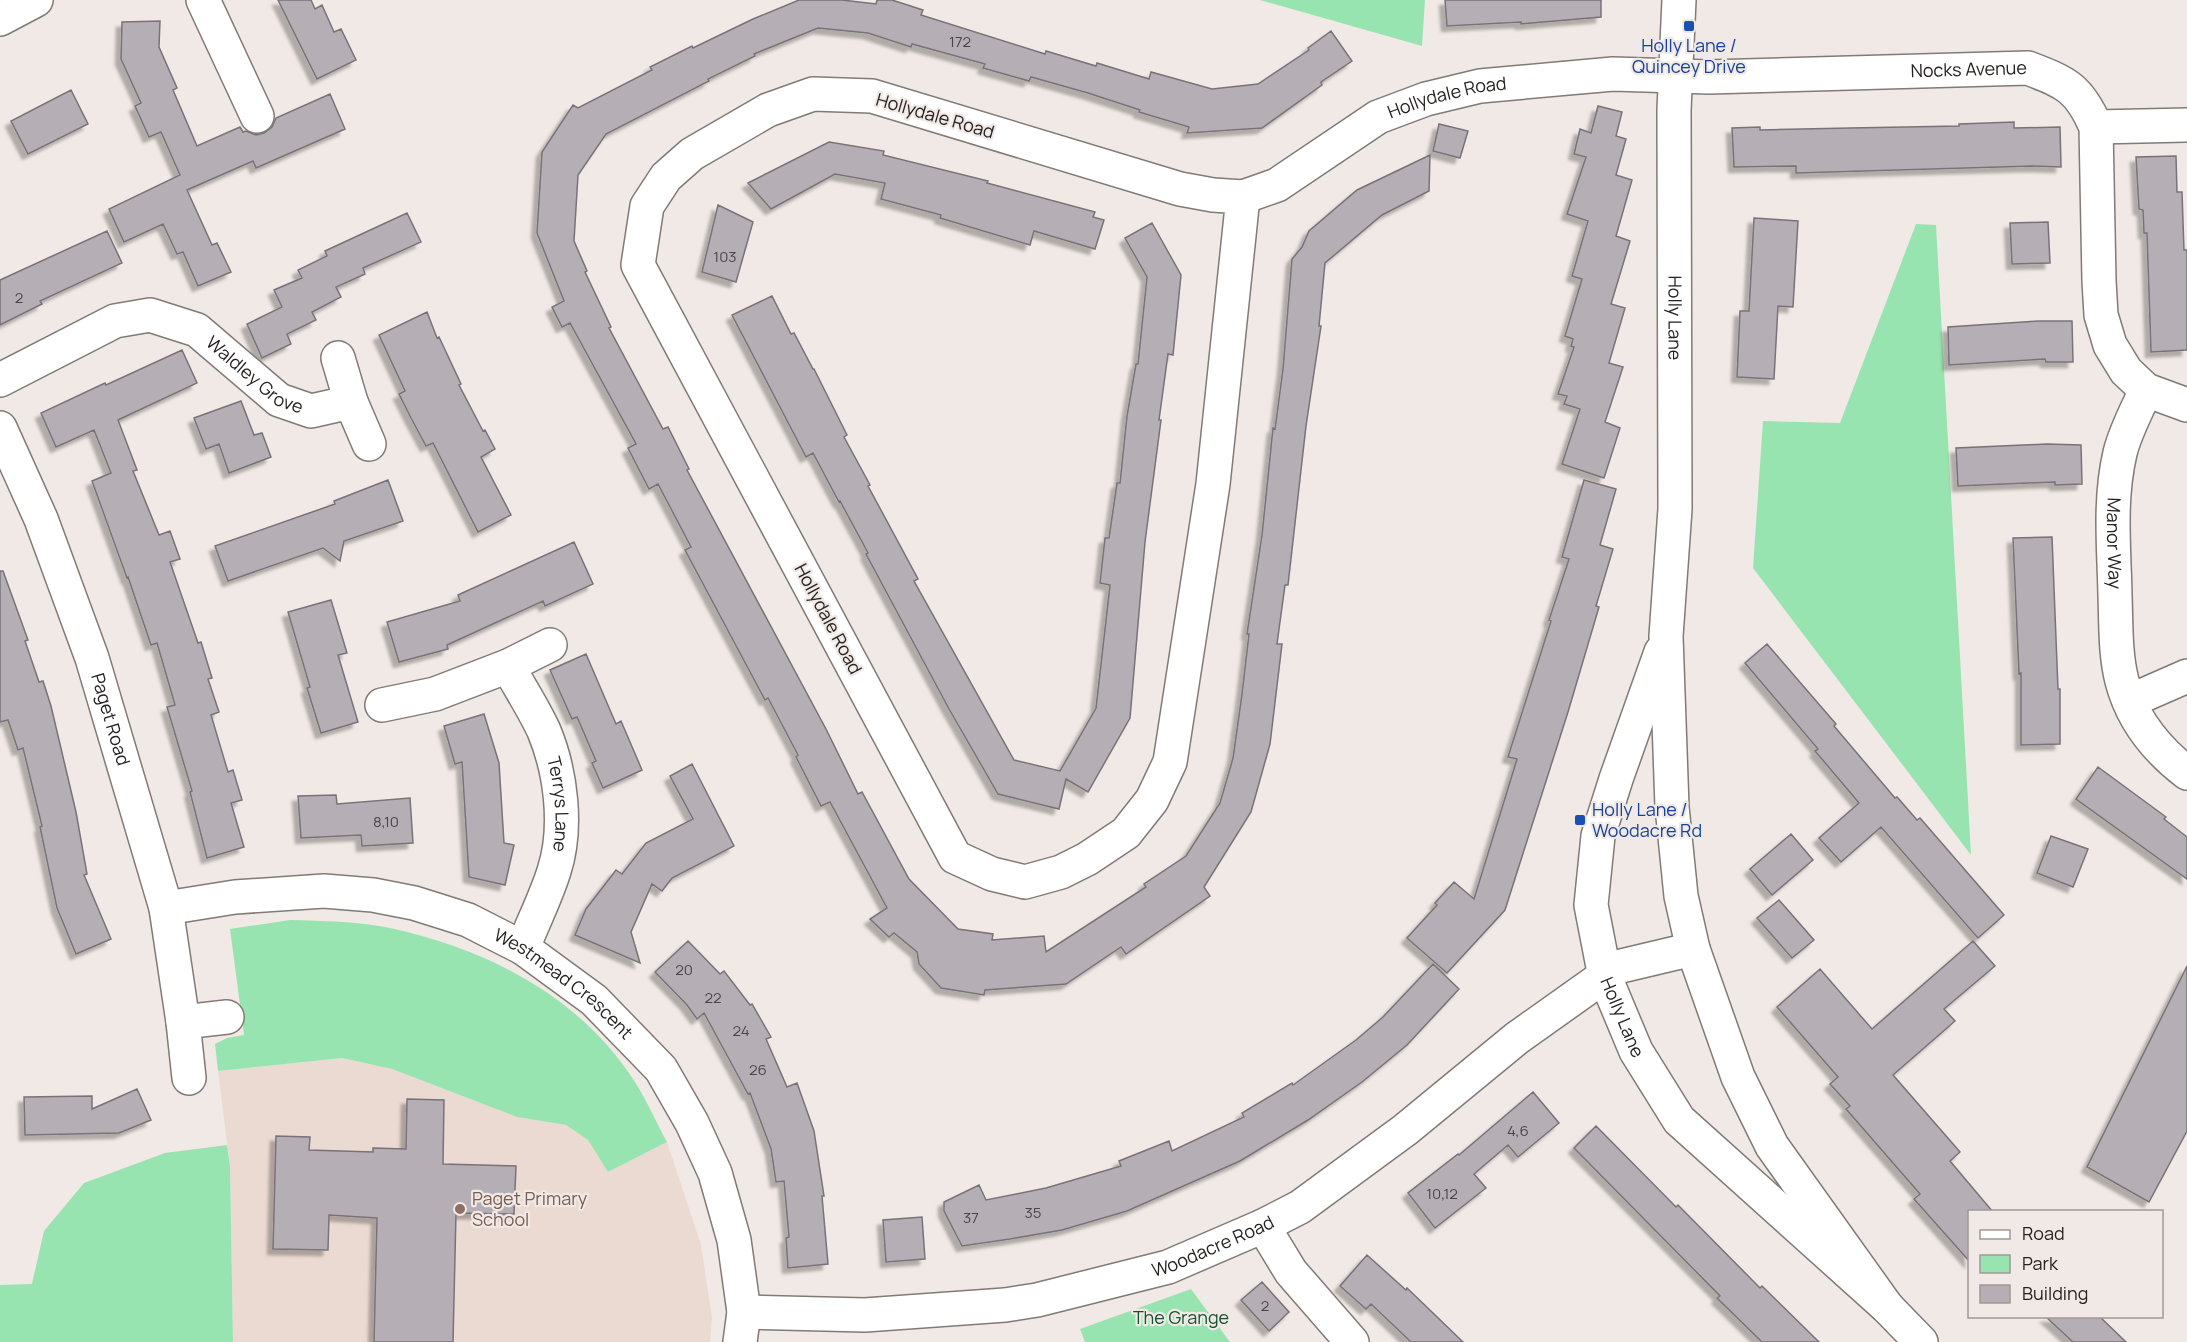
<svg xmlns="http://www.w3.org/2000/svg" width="2187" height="1342" viewBox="0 0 2187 1342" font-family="Manrope,sans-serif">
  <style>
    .built { fill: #eadad2 }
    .green { fill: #98e4b1 }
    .building { fill: #b5afb5; stroke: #797379; stroke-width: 1.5; filter: url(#shadow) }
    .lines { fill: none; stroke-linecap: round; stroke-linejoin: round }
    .minor-casing { stroke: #817a75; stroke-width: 36 }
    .minor { stroke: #fff; stroke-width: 33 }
    .transit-dot { fill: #1a4fb4; stroke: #f1e9e5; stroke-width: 2 }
    .education-dot { fill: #8d6e63; stroke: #f1e9e5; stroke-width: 2 }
    .labels { text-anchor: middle; stroke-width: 4.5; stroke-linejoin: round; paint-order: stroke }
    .number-label { font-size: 15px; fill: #494546 }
    .transit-label { font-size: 18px; fill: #164399; stroke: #f1e9e5 }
    .street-label { font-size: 18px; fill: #252221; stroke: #f1e9e5 }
    .education-label { font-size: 18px; fill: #785e54; stroke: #f1e9e5; text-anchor: start }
    .park-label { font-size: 18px; fill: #14522f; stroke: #f1e9e5 }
  </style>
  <defs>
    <filter id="shadow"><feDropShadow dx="-5.5" dy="5.5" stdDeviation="1.5" flood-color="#0004"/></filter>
  </defs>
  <rect width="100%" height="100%" fill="#f1e9e5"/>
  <path class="built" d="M342 1058 392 1069 517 1117 566 1125 588 1140 608 1172 667 1142 701 1245 712 1318 710 1342H233L230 1166 218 1071Z"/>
  <path class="green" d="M1260 0H1425L1422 46Z
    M1916 224 1936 225 1971 855 1753 568 1763 421 1840 423Z
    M290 920C323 921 357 921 390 928 487 949 580 996 635 1082 647 1101 656 1122 667 1142L608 1172 588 1140 566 1125 517 1117 392 1069 342 1058 218 1071 215 1044 227 1038 244 1035 230 929Z
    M227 1145 230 1166 233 1342H0V1285L32 1284 44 1231 84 1183 165 1153Z
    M1191 1289 1230 1342H1085L1080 1329Z"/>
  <path class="building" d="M278 0H311L315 9 322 5 334 32 341 29 356 60 317 79Z
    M799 0H842L876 4 877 0H892L923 10 921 15 1045 54 1046 51 1096 66 1097 63 1149 79 1151 72 1212 89 1258 84 1309 50 1308 48 1331 31 1352 61 1321 82 1322 85 1262 128 1187 133 1189 127 1139 112 1140 110 1088 93 1031 77 1029 81 983 68 985 64 912 44 911 47 868 33 818 28 754 54 755 56 708 79 709 81 606 134 578 175 574 241 587 271 585 272 611 327 609 328 663 429 668 427 689 469 687 470 826 729 858 794 862 792 909 879 958 929 993 934 992 940 1044 936 1046 952 1146 887 1144 884 1186 856 1220 803 1233 758 1242 694 1249 634H1247L1262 535 1273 428 1275 429 1283 369 1292 259 1302 247 1309 231 1357 190 1430 155 1429 191 1382 215 1325 263 1319 326H1321L1306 426 1288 585H1285L1277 644H1282L1270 744 1251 812 1204 887 1210 896 1126 954 1121 947 1066 984 985 990 984 995 941 988 919 964 917 952 894 933 889 937 870 919 887 908 830 802 821 806 796 757 798 755 768 698 765 700 685 550 691 547 658 484 649 489 628 448 636 444 570 323 562 327 552 307 564 301 537 233 542 152 573 105 578 108 652 70 650 67 692 46 693 48 753 19Z
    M1445 0H1601V17L1521 24V22L1447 26Z
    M160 21 159 47 177 88 173 90 197 146 240 127 243 132 246 131 256 135 264 133 272 127 276 118 330 94 345 129 256 168 253 161 187 190 212 245 217 243 231 272 198 286 183 252 177 254 163 224 124 242 109 209 180 175 161 132 149 137 135 106 141 103 121 59 122 22Z
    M71 90 88 124 28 154 11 121Z
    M1598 106 1622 112 1616 136 1626 139 1616 175 1632 180 1616 236 1630 241 1611 304 1625 308 1609 363 1623 367 1605 422 1620 428 1604 478 1562 464 1580 409 1564 404 1567 396 1558 394 1574 347 1571 346 1573 339 1565 336 1582 279 1572 276 1588 221 1567 214 1586 157 1574 154 1580 129 1591 133Z
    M2014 122V128L2060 127 2061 167 2033 166 1796 173V166L1734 167 1732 128 1760 127V130L1850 128 1959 126V124Z
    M1439 124 1468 131 1460 158 1433 151Z
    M829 142 884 151 883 155 988 181 987 183 1095 212 1093 217 1104 220 1095 249 1034 231 1030 245 940 218 941 215 881 199 885 183 835 174 771 209 748 183Z
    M2176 156 2177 192H2182L2184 250H2187V350L2151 352 2147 233H2144L2143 210 2139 209 2136 157Z
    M718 205 753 222 736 282 702 272Z
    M407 213 421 242 363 268 365 274 336 287 341 297 312 312 316 320 287 334 291 344 262 358 247 324 282 307 274 290 302 278 298 270 327 256 325 251Z
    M1754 218 1798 221 1793 307 1778 306 1774 379 1737 377 1740 311H1749Z
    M2048 222 2050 263 2012 264 2010 223Z
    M1152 223 1181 275 1173 355 1168 354 1159 420H1161L1145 542 1130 718 1088 792 1066 779 1059 809 998 794 949 709 866 554 868 553 840 501 839 502 813 453 806 457 732 315 772 296 791 334 794 333 813 369H814L847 435 844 437 870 485 868 486 918 579 914 581 1014 760 1060 771 1096 708 1110 585 1100 583 1105 538H1109L1117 483H1120L1127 416 1136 364H1138L1147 277 1125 238Z
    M107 231 122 263 40 301 42 304 0 325V280Z
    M427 312 437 338 439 337 461 384 459 385 483 431 485 430 495 449 481 457 511 515 478 532 433 443 426 446 411 418 399 394 405 391 379 335Z
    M2038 321H2072L2073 362H2046L2045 359 1949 365 1948 327Z
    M182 350 197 383 118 420 137 470 133 471 159 535 170 531 180 559 170 562 198 643 201 642 212 678 208 679 219 712 211 715 228 772 233 770 242 800 231 803 244 847 207 858 190 792 192 791 167 707 175 705 157 643 151 645 128 577 127 578 92 481 111 473 94 430 56 447 41 413 105 383 106 385Z
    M241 401 254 435 262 433 271 457 229 473 219 444 206 449 194 418Z
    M2047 444 2081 445 2082 484 2055 485V482L1958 486 1956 448Z
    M388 480 403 521 344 541 340 561 323 548 228 581 215 546 335 504 334 501Z
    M1584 480 1616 489 1600 545 1613 549 1596 606 1599 607 1568 712 1505 910 1447 973 1407 938 1437 905 1435 903 1454 882 1474 899 1517 759 1508 757 1551 621 1549 620 1569 559 1562 557Z
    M2052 537 2058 689H2060V744L2021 745V673L2019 674 2013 538Z
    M574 542 593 584 545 606 543 601 447 645 448 649 399 662 387 622 460 601 458 595Z
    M0 571H3L28 640 25 641 39 682 43 681 51 706 76 812 87 874 84 875 111 939 76 954 57 908 40 827 42 826 23 748 18 750 8 720 0 722Z
    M331 600 347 653 338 655 358 722 321 733 307 688 310 687 288 612Z
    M1767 644 1836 724 1834 726 1895 798 1897 797 1917 820 1920 818 2004 915 1978 938 1881 827 1841 862 1819 838 1859 803 1815 751 1818 749 1745 663Z
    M586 654 616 724 621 721 642 770 603 788 592 763 596 761 577 717 572 719 550 670Z
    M484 714 499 763 504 843 514 845 505 885 469 877 462 762 455 764 444 726Z
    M692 764 734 846 672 878 662 891 652 884 631 932 640 963 575 935 586 909 616 870 622 874 646 843 693 819 670 776Z
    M2098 767 2166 817 2164 819 2187 837V879L2076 799Z
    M336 795 337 804 410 798 413 843 362 846 361 835 301 838 298 796Z
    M1791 834 1813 860 1772 895 1750 869Z
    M2051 836 2088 849 2073 887 2037 873Z
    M1779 900 1814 940 1792 958 1757 918Z
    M688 941 720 974 724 971 750 1005 752 1004 771 1037 766 1039 787 1087 797 1083 814 1131 824 1196H822L828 1264 788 1268 786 1238 789 1237 784 1181 776 1182 771 1149 750 1093 748 1094 704 1013 697 1019 687 1005 655 972Z
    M1973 941 1995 966 1944 1009 1955 1021 1893 1075 1960 1152 1950 1161 1993 1212H1970V1262L1914 1199 1920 1194 1846 1109 1850 1106 1830 1084 1838 1077 1777 1007 1820 969 1872 1029Z
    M1433 964 1459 989 1407 1045 1362 1082 1308 1120 1240 1161 1127 1211 1062 1230 1010 1239 962 1246 944 1211V1202L979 1185 986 1200 1046 1188 1121 1166 1119 1161 1169 1141 1172 1151 1244 1117 1242 1113 1292 1083 1293 1085 1356 1040 1383 1017Z
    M2187 966V1131L2149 1202 2087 1167Z
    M137 1089 151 1120 119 1133 25 1135 24 1097 92 1096V1109Z
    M1533 1092 1559 1123 1518 1157 1508 1145 1474 1174 1486 1188 1435 1228 1408 1193 1458 1154 1459 1155Z
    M407 1099 444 1100 443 1164 516 1166 514 1214 456 1213 453 1342H374L377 1218 329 1215 328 1250 273 1249 276 1136 310 1137 309 1150 373 1152V1148L406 1149Z
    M1596 1126 1676 1207 1678 1205 1760 1288 1762 1286 1819 1342H1762L1717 1298 1720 1296 1574 1148Z
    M922 1217 925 1259 886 1262 883 1220Z
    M1367 1255 1406 1290 1407 1288 1463 1342H1411L1371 1304 1366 1309 1340 1286Z
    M1262 1282 1289 1312 1269 1331 1241 1300Z
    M2046 1317H2100L2126 1342H2073Z"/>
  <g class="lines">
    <g class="minor-casing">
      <g id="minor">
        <path d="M203 0 257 116"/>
        <path id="s1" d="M1679 0 1674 110 1675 509 1666 636 1672 807 1681 896 1693 949 1738 1077 1772 1146 1887 1307"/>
        <path d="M0 19 36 0"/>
        <path d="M813 94 872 96 1180 189 1213 195 1243 197 1213 484 1170 762 1152 800 1126 833 1087 859 1061 872 1025 882 992 874 955 857 638 265 647 206 666 177 692 154 768 110Z"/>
        <path d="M2096 127 2187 125"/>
        <path id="s2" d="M1243 197 1277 185 1378 117 1426 99 1480 86 1613 74 1709 77 2028 68C2067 83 2079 88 2096 127L2099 281 2101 315 2110 345 2126 371 2146 390 2187 405"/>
        <path d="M338 358 351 402"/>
        <path id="s3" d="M0 380 115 321 150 315 197 330 279 400 311 411 351 402 369 444"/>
        <path id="s4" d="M2146 390C2137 410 2125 432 2120 453 2109 500 2114 547 2115 595 2116 623 2115 654 2122 681 2132 719 2157 750 2187 773"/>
        <path id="s5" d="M0 428 41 519 92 658 166 908 183 1022 189 1078"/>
        <path id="s6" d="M1661 652 1616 779 1598 836 1591 905 1605 977 1636 1051 1679 1120 1887 1307 1921 1342"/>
        <path d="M508 666 550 645"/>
        <path d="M2130 701 2187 676"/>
        <path id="s7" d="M382 705 435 694 508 666C520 688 534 709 544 731 561 772 568 828 554 871 546 897 533 922 523 948"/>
        <path id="s8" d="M166 908 235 897 324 891 373 895 414 903 468 920 523 948 594 1000 661 1069 692 1123 715 1173 734 1240 744 1312 740 1342"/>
        <path d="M183 1022 227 1017"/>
        <path d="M1263 1226 1291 1272 1352 1342"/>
        <path id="s9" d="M744 1312 865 1315 1005 1305 1037 1300 1168 1267 1263 1226 1300 1207 1405 1130 1517 1038 1617 967 1693 949"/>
      </g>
    </g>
    <use href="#minor" class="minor"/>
  </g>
  <g class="transit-dot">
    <rect x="1683" y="20" width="12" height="12" rx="3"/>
    <rect x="1574" y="814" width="12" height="12" rx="3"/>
  </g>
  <circle class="education-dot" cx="460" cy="1209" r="6"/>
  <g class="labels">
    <g class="number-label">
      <text x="960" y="47">172</text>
      <text x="725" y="262">103</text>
      <text x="19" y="303">2</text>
      <text x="386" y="827">8,10</text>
      <text x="684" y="975">20</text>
      <text x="713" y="1003">22</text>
      <text x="741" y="1036">24</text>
      <text x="758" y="1075">26</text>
      <text x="1518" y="1136">4,6</text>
      <text x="1442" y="1199">10,12</text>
      <text x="1033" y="1218">35</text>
      <text x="971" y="1223">37</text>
      <text x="1265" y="1311">2</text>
    </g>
    <g class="transit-label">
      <text x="1689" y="52">Holly Lane /<tspan x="1689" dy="21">Quincey Drive</tspan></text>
      <text x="1592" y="816" text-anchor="start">Holly Lane /<tspan x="1592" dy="21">Woodacre Rd</tspan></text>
    </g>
    <g class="street-label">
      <text dy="6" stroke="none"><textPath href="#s2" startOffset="754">Nocks Avenue</textPath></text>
      <text dy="6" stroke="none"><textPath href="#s2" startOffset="230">Hollydale Road</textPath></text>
      <text transform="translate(935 116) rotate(16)" y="6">Hollydale Road</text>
      <text dy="6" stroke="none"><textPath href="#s1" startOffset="318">Holly Lane</textPath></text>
      <text dy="6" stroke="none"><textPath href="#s3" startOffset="288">Waldley Grove</textPath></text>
      <text dy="6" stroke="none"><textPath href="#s4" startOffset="159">Manor Way</textPath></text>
      <text transform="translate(828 619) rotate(62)" y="6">Hollydale Road</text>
      <text dy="6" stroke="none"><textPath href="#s5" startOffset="312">Paget Road</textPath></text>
      <text dy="6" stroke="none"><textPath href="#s7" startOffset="282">Terrys Lane</textPath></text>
      <text dy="6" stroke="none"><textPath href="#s8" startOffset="422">Westmead Crescent</textPath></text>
      <text dy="6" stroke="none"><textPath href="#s6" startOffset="381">Holly Lane</textPath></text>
      <text dy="6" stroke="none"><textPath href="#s9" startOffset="478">Woodacre Road</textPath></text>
    </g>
    <g class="education-label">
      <text x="472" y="1205">Paget Primary<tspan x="472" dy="21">School</tspan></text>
    </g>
    <g class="park-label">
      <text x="1181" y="1324">The Grange</text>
    </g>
  </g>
  <rect x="1968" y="1210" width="195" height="108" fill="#f1e9e5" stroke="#9f9997" stroke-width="1.5"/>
  <rect x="1980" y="1230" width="30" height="9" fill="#ffffff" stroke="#9f9997" stroke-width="1.5"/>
  <text x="2022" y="1240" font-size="18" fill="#252221">Road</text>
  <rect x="1980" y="1255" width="30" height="18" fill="#98e4b1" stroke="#9f9997" stroke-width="1.5"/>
  <text x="2022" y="1270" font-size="18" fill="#252221">Park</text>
  <rect x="1980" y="1285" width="30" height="18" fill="#b5afb5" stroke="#9f9997" stroke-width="1.5"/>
  <text x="2022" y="1300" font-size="18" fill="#252221">Building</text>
</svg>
